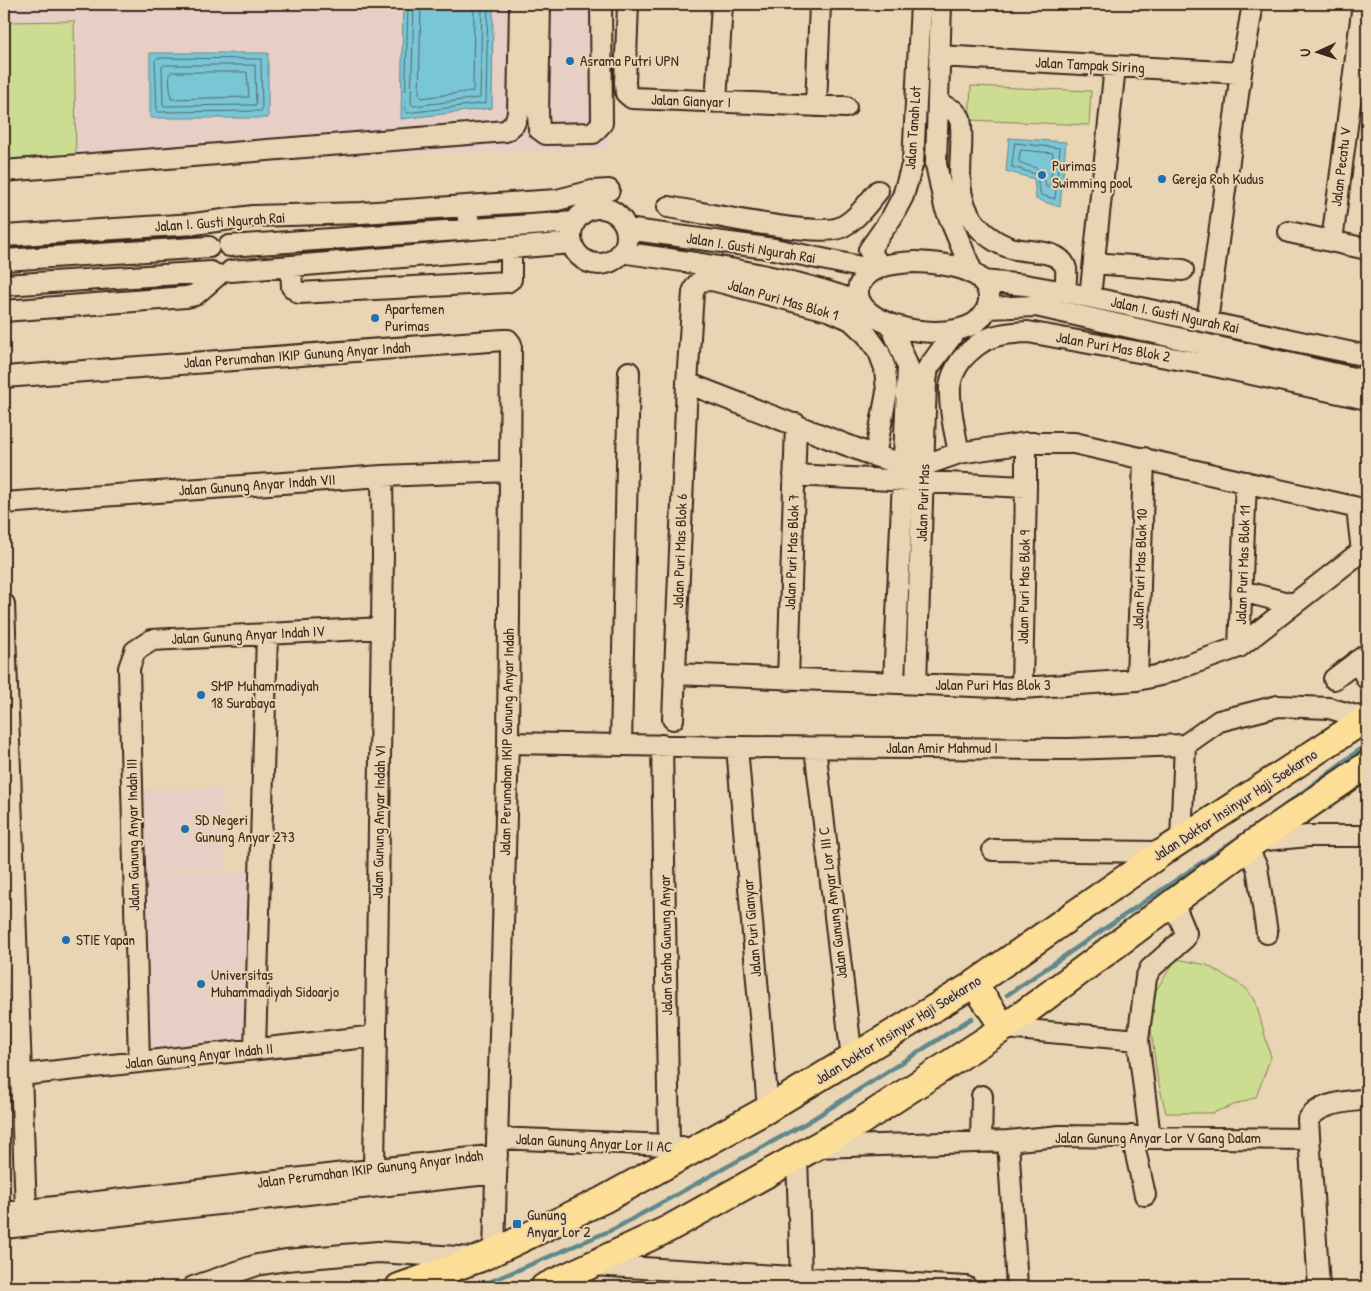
<svg xmlns="http://www.w3.org/2000/svg" width="1371" height="1291" viewBox="0 0 1371 1291" font-family="'Patrick Hand',sans-serif">
  <style>
    .built { fill: #e7cfc5 }
    .green { fill: #ccdc90; stroke: #848357 }
    .water { fill: #79c6d7; stroke: #60888d }
    .lines { fill: none; stroke-linecap: round; stroke-linejoin: round }
    .shore { stroke: #546868; stroke-width: 1 }
    .stream { stroke: #60888d; stroke-width: 4.5 }
    .minor-casing { stroke: #3b2a1e; stroke-width: 24 }
    .major-casing { stroke: #3b2a1e; stroke-width: 30 }
    .minor { stroke: #e9d4b3; stroke-width: 20 }
    .major { stroke: #fcde96; stroke-width: 26 }
    .poi-dot { fill: #1f6fb2; stroke: #e9d4b3; stroke-width: 2 }
    .labels { text-anchor: middle; stroke-width: 4; stroke-linejoin: round; paint-order: stroke }
    .poi-label { font-size: 15px; fill: #3b2a1e; stroke: #e9d4b3; text-anchor: start }
    .street-label { font-size: 15px; fill: #3b2a1e; stroke: #e9d4b3 }
  </style>
  <rect width="100%" height="100%" fill="#e9d4b3"/>
  <filter id="ink" filterUnits="userSpaceOnUse"><feTurbulence type="fractalNoise" baseFrequency=".02" numOctaves="2"/><feDisplacementMap in="SourceGraphic" scale="10" xChannelSelector="R" yChannelSelector="G"/><feConvolveMatrix kernelMatrix="1 2 1 2 8 2 1 2 1" color-interpolation-filters="sRGB"/></filter>
  <g filter="url(#ink)">
    <path class="built" d="M4 4H610L608 149 399 154 4 181Z
      M223 788 225 868 146 870 145 789Z
      M255 871 250 1040 151 1048 146 872Z"/>
    <path class="green" d="M74 21 76 160 4 162V22Z
      M971 86 1091 91 1089 125 969 120Z
      M1176 959 1207 965 1246 988 1255 1000 1271 1057 1256 1097 1212 1113H1166L1157 1076 1151 1030 1153 995Z"/>
    <path class="water" d="M403 4H493L492 108 401 119Z
      M150 53H268V118H150Z
      M1009 138 1066 142 1060 207 1036 199 1034 179 1006 171Z"/>
    <g class="lines">
      <path class="shore" d="M408 4 405 111 407 113 486 103 488 4
        M414 4 411 104 414 106 480 98 482 4
        M421 4 419 95 422 98 473 91 474 4
        M158 58 261 59 262 111 157 112 155 61Z
        M164 65H255L256 105 163 106 162 67Z
        M172 72H247L249 97 171 99 169 75Z
        M1015 143 1060 148 1055 199 1041 195 1036 174 1012 167Z
        M1021 150 1053 153 1050 187H1046C1043 164 1036 170 1019 162Z"/>
      <path class="stream" d="M1287 804 1367 744
        M1007 995 1248 831
        M478 1287 614 1229 808 1122 972 1018"/>
      <g class="minor-casing">
        <path id="minor" d="M540 4 538 113 539 129 546 134 593 133 602 123 601 4
          M628 4 625 83 626 93 632 98 846 107
          M941 4 936 164 945 207 973 274
          M939 56 1241 73 1207 322
          M1241 73 1251 15
          M716 102 722 4
          M938 103 954 111 960 118C966 151 951 185 970 216 979 231 995 243 1011 248 1027 253 1061 248 1066 269 1067 276 1065 285 1065 292
          M816 106 820 4
          M4 171 506 131 514 124 518 114 520 4
          M466 206 557 200 592 191 609 190
          M668 207C700 212 814 237 839 228 855 222 867 204 878 191
          M571 236a28 28 0 1 1 56 0a28 28 0 1 1-56 0Z
          M626 229 774 249 875 270
          M1289 232 1367 249
          M4 236 194 224 253 216 361 213 466 206 470 229
          M1332 241 1363 4
          M229 246 574 222
          M621 252C702 264 784 274 861 303
          M4 260 209 247
          M916 262C939 263 992 266 989 301 988 309 982 318 975 323 947 340 881 332 861 304 858 299 857 290 859 286 869 264 896 263 916 262Z
          M1094 263 1183 270
          M291 266 292 287 299 293 507 282 511 279V249
          M881 267 869 250 892 217 903 196 913 162 921 4
          M231 271 572 243
          M982 281 1025 285 1065 292 1367 356
          M4 285 211 272
          M1090 297 1115 67
          M988 308 1036 306 1367 381
          M4 311 186 297 195 295 218 275
          M891 325 908 367 894 683
          M4 377 503 340H508L511 344 508 743 494 1252
          M687 383 875 456 904 464 925 465 959 453 1026 443H1074L1367 510
          M959 453C955 432 949 409 950 387 951 376 956 367 962 359 983 336 998 333 1028 332L1210 365 1367 399
          M794 475 1026 487V443
          M4 503 382 476 510 471
          M1357 508 1362 552
          M1242 591 1292 604
          M4 604 26 1211
          M1239 647 1246 482
          M1357 661 1367 679
          M674 674 1022 688 1137 680 1160 675 1239 647 1367 547
          M1334 679 1367 654
          M788 680 796 424
          M1137 680 1144 458
          M916 684 926 381 928 368 956 330
          M1022 688 1026 487
          M673 719 687 383 693 292C697 281 701 280 712 280L831 311 851 320 867 335 879 352 885 368 887 392 875 456
          M508 743 737 747 1069 749 1185 745 1219 721 1278 706 1329 708 1366 719
          M621 744 629 372
          M662 745 669 1145
          M737 747 768 1109
          M815 748 852 1059
          M1181 840 1185 745
          M1256 841 1309 836H1367
          M1247 848 1257 867 1267 933
          M993 850 1163 852
          M1004 1028 1138 1040
          M255 1049 267 635
          M139 1062 129 668 135 651 152 640 382 628
          M21 1075 376 1036
          M1132 1136 1145 1195
          M1150 1137 1138 1040 1146 978 1150 969 1185 938 1186 933 1173 902
          M497 1138 669 1145 682 1147
          M1008 1141 1017 1287
          M981 1142 982 1096
          M816 1147 1008 1141 1060 1136 1309 1139
          M797 1157 801 1278
          M374 1168 383 554 382 476
          M4 1213 497 1155
          M4 1228 496 1173
          M592 1265 966 1287
          M193 1287 257 1265 286 1260 378 1252 474 1258
          M1319 1287 1308 1120C1319 1102 1349 1102 1367 1099"/>
      </g>
      <g class="major-casing">
        <path id="major" d="M974 984 1004 1028
          M399 1287 481 1258 603 1200 768 1109 974 984 1163 852 1367 718
          M544 1287 668 1229 860 1122 1004 1028 1256 841 1367 765"/>
      </g>
      <use href="#minor" class="minor"/>
      <use href="#major" class="major"/>
    </g>
  </g>
  <g class="poi-dot">
    <circle cx="570" cy="61" r="5"/>
    <circle cx="1042" cy="175" r="5"/>
    <circle cx="1162" cy="179" r="5"/>
    <circle cx="375" cy="318" r="5"/>
    <circle cx="201" cy="695" r="5"/>
    <circle cx="185" cy="829" r="5"/>
    <circle cx="66" cy="940" r="5"/>
    <circle cx="201" cy="984" r="5"/>
    <rect x="512" y="1219" width="10" height="10" rx="2.5"/>
  </g>
  <g class="labels">
    <g class="poi-label">
      <text x="580" y="66">Asrama Putri UPN</text>
      <text x="1052" y="171">Purimas<tspan x="1052" dy="17">Swimming pool</tspan></text>
      <text x="1172" y="184">Gereja Roh Kudus</text>
      <text x="385" y="314">Apartemen<tspan x="385" dy="17">Purimas</tspan></text>
      <text x="211" y="691">SMP Muhammadiyah<tspan x="211" dy="17">18 Surabaya</tspan></text>
      <text x="195" y="825">SD Negeri<tspan x="195" dy="17">Gunung Anyar 273</tspan></text>
      <text x="76" y="945">STIE Yapan</text>
      <text x="211" y="980">Universitas<tspan x="211" dy="17">Muhammadiyah Sidoarjo</tspan></text>
      <text x="527" y="1220">Gunung<tspan x="527" dy="17">Anyar Lor 2</tspan></text>
    </g>
    <g class="street-label">
      <text transform="translate(1090 65) rotate(3)" y="5">Jalan Tampak Siring</text>
      <text transform="translate(691 101) rotate(2)" y="5">Jalan Gianyar I</text>
      <text transform="translate(913 128) rotate(-86)" y="5">Jalan Tanah Lot</text>
      <text transform="translate(1341 167) rotate(-83)" y="5">Jalan Pecatu V</text>
      <text transform="translate(220 222) rotate(-4)" y="5">Jalan I. Gusti Ngurah Rai</text>
      <text transform="translate(751 248) rotate(9)" y="5">Jalan I. Gusti Ngurah Rai</text>
      <text transform="translate(783 300) rotate(16)" y="5">Jalan Puri Mas Blok 1</text>
      <text transform="translate(1175 315) rotate(12)" y="5">Jalan I. Gusti Ngurah Rai</text>
      <text transform="translate(1113 347) rotate(10)" y="5">Jalan Puri Mas Blok 2</text>
      <text transform="translate(297 355) rotate(-4)" y="5">Jalan Perumahan IKIP Gunung Anyar Indah</text>
      <text transform="translate(257 485) rotate(-4)" y="5">Jalan Gunung Anyar Indah VII</text>
      <text transform="translate(923 503) rotate(-88)" y="5">Jalan Puri Mas</text>
      <text transform="translate(680 551) rotate(-88)" y="5">Jalan Puri Mas Blok 6</text>
      <text transform="translate(792 552) rotate(-88)" y="5">Jalan Puri Mas Blok 7</text>
      <text transform="translate(1243 565) rotate(-88)" y="5">Jalan Puri Mas Blok 11</text>
      <text transform="translate(1140 569) rotate(-88)" y="5">Jalan Puri Mas Blok 10</text>
      <text transform="translate(1024 587) rotate(-89)" y="5">Jalan Puri Mas Blok 9</text>
      <text transform="translate(248 635) rotate(-3)" y="5">Jalan Gunung Anyar Indah IV</text>
      <text x="993" y="690">Jalan Puri Mas Blok 3</text>
      <text transform="translate(507 742) rotate(-89)" y="5">Jalan Perumahan IKIP Gunung Anyar Indah</text>
      <text x="942" y="753">Jalan Amir Mahmud I</text>
      <text transform="translate(1235 805) rotate(-33)" y="5">Jalan Doktor Insinyur Haji Soekarno</text>
      <text transform="translate(379 822) rotate(-89)" y="5">Jalan Gunung Anyar Indah VI</text>
      <text transform="translate(133 835) rotate(-91)" y="5">Jalan Gunung Anyar Indah III</text>
      <text transform="translate(833 903) rotate(-97)" y="5">Jalan Gunung Anyar Lor III C</text>
      <text transform="translate(752 928) rotate(-95)" y="5">Jalan Puri Gianyar</text>
      <text transform="translate(666 945) rotate(-91)" y="5">Jalan Graha Gunung Anyar</text>
      <text transform="translate(898 1030) rotate(-32)" y="5">Jalan Doktor Insinyur Haji Soekarno</text>
      <text transform="translate(199 1056) rotate(-6)" y="5">Jalan Gunung Anyar Indah II</text>
      <text x="1158" y="1143">Jalan Gunung Anyar Lor V Gang Dalam</text>
      <text transform="translate(594 1143) rotate(3)" y="5">Jalan Gunung Anyar Lor II AC</text>
      <text transform="translate(370 1169) rotate(-7)" y="5">Jalan Perumahan IKIP Gunung Anyar Indah</text>
    </g>
  </g>
  <rect width="1371" height="1291" fill="none" stroke="#e9d4b3" stroke-width="20"/>
  <rect x="10" y="10" width="1351" height="1271" fill="none" stroke="#3b2a1e" stroke-width="2" filter="url(#ink)"/>
  <g transform="translate(1318 52) rotate(267)" stroke="#e9d4b3" stroke-width="4" paint-order="stroke">
  <path d="M0-4L9 19L0 12L-9 19Z" fill="#3b2a1e"/>
  <text y="-8" font-size="14" font-weight="bold" text-anchor="middle" fill="#3b2a1e">U</text>
  </g>
</svg>
